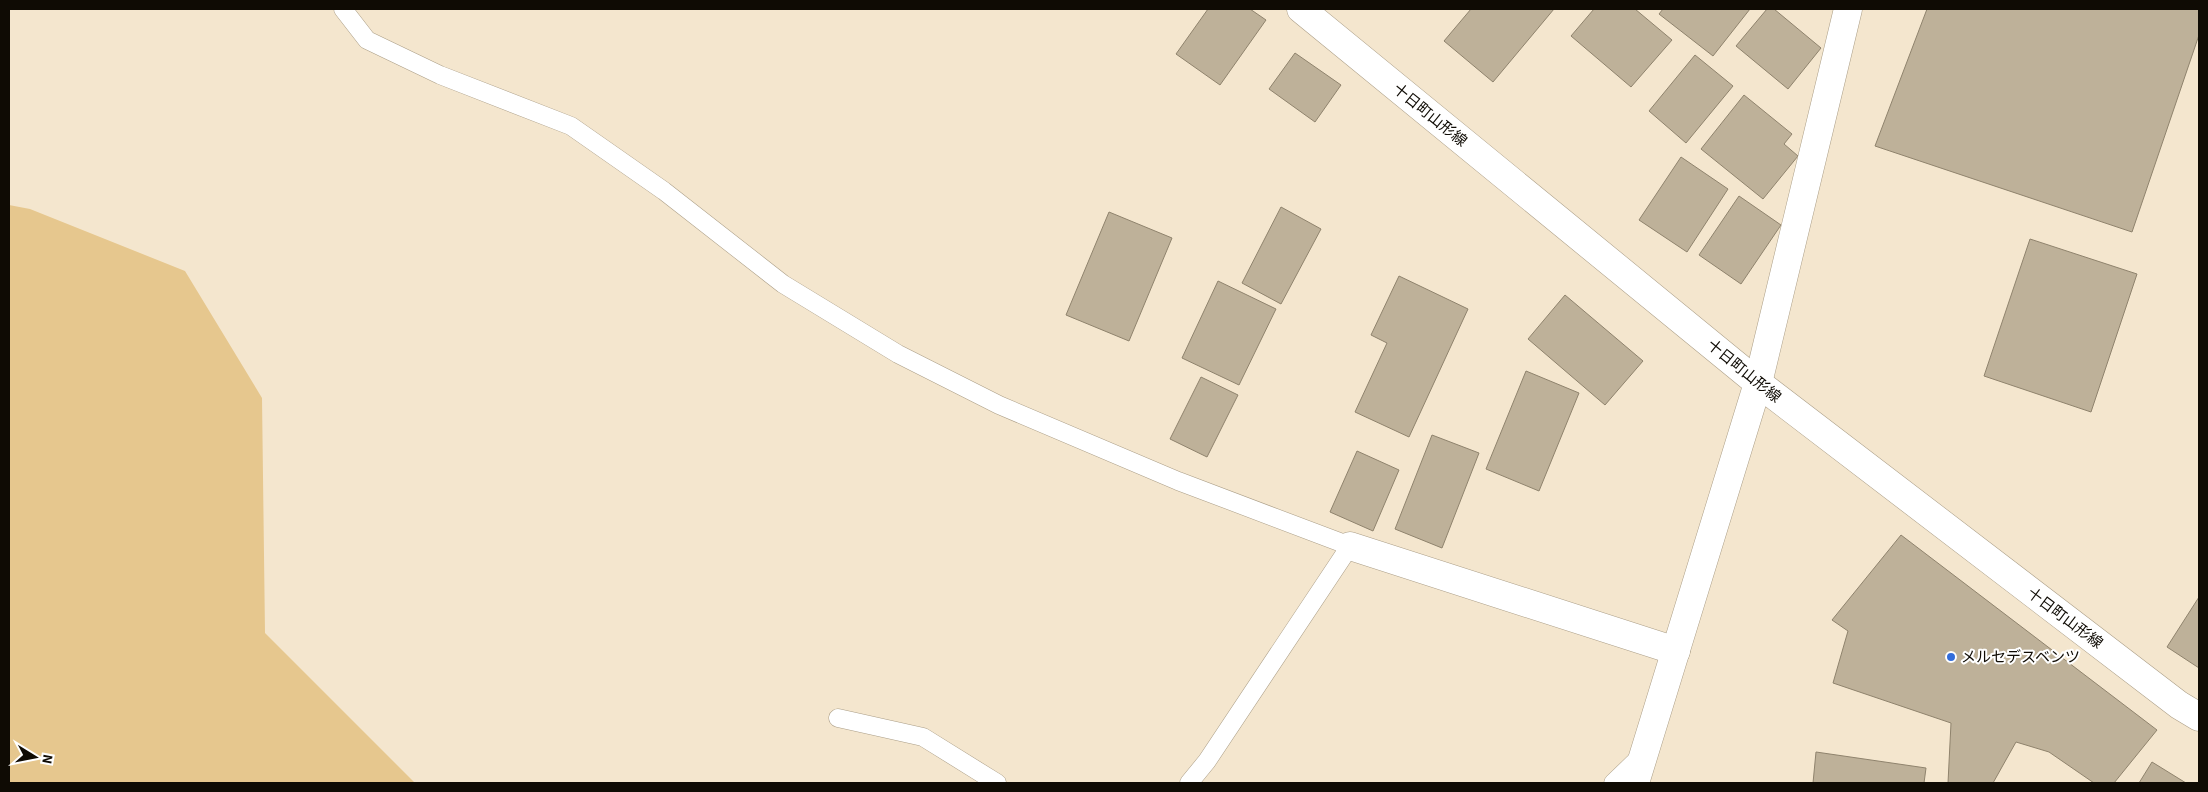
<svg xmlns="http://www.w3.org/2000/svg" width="2208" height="792" viewBox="0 0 2208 792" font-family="'Source Sans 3','Noto Sans JP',sans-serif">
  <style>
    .green { fill: #e6c78e }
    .building { fill: #beb199; stroke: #8f836d }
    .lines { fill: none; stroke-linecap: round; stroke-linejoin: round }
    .lane-casing { stroke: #ab9e87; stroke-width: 19 }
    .street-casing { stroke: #ab9e87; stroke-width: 29 }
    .secondary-casing { stroke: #ab9e87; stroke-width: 29 }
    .lane { stroke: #fff; stroke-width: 18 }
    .street { stroke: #fff; stroke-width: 28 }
    .secondary { stroke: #fff; stroke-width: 28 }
    .poi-dot { fill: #326ddb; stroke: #fff; stroke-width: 2 }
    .labels { text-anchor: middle; stroke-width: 4; stroke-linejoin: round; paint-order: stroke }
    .street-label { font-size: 15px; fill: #0f0b04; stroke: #fff }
    .poi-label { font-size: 15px; fill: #0f0b04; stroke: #fff; text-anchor: start }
  </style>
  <rect width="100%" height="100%" fill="#f4e6ce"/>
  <path class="green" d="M9 205 30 209 185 271 262 398 265 633 415 783H9Z"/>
  <path class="building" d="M1208 9H1250L1266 20 1220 85 1176 54Z
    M1471 9H1554L1493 82 1444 41Z
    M1594 9H1635L1672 40 1631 87 1571 36Z
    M1663 9H1750L1713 56 1659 14Z
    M1767 9H1774L1821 48 1788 89 1736 46Z
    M1927 9H2199V35L2132 232 1875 146Z
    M1295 53 1341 85 1315 122 1269 89Z
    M1695 55 1733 86 1686 143 1649 111Z
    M1744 95 1792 134 1784 144 1798 156 1763 199 1701 149Z
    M1681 157 1728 189 1687 252 1639 220Z
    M1739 196 1781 225 1741 284 1699 255Z
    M1281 207 1321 229 1281 304 1242 283Z
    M1109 212 1172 238 1129 341 1066 315Z
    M2030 239 2137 274 2091 412 1984 376Z
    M1399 276 1468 309 1409 437 1355 412 1387 343 1371 335Z
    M1218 281 1276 309 1239 385 1182 358Z
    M1565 295 1643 361 1605 405 1528 339Z
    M1526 371 1579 393 1539 491 1486 469Z
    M1201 377 1238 395 1207 457 1170 439Z
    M1432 435 1479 453 1442 548 1395 529Z
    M1357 451 1399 470 1373 531 1330 512Z
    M1901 535 2157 730 2114 783H2094L2049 752 2016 742 1993 783H1948L1951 723 1833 683 1848 631 1832 620Z
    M2199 597V668L2167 647Z
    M1816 752 1926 768 1924 783H1813Z
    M2152 762 2186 783H2139Z"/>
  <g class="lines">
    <g class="lane-casing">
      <path id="lane" d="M343 9 367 40 440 75 571 126 664 191 783 284 898 354 999 405 1178 481 1350 546 1207 761 1189 783
        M838 718 923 737 997 783
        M1613 783 1641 756"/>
    </g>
    <g class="street-casing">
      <path id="street" d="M1758 383 1848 9
        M1350 546 1676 651"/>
    </g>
    <g class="secondary-casing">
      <path id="secondary" d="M1301 9 1758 383 2179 705 2199 717
        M1635 783 1758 383"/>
    </g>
    <use href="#lane" class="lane"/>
    <use href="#street" class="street"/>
    <use href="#secondary" class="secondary"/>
  </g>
  <circle class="poi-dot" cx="1951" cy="657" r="5"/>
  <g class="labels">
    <g class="street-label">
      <text transform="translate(1430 115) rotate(39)" y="5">十日町山形線</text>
      <text transform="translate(1744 371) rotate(39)" y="5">十日町山形線</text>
      <text transform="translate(2065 618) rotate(37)" y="5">十日町山形線</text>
    </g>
    <g class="poi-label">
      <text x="1961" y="662">メルセデスベンツ</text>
    </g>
  </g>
  <rect width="2208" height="792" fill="none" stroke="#0f0b04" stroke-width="20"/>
  <g transform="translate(35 757) rotate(100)" stroke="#ffffff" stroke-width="4" paint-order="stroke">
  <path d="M0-4L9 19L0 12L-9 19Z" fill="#0f0b04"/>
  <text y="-8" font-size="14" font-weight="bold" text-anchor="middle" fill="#0f0b04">N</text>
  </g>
</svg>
